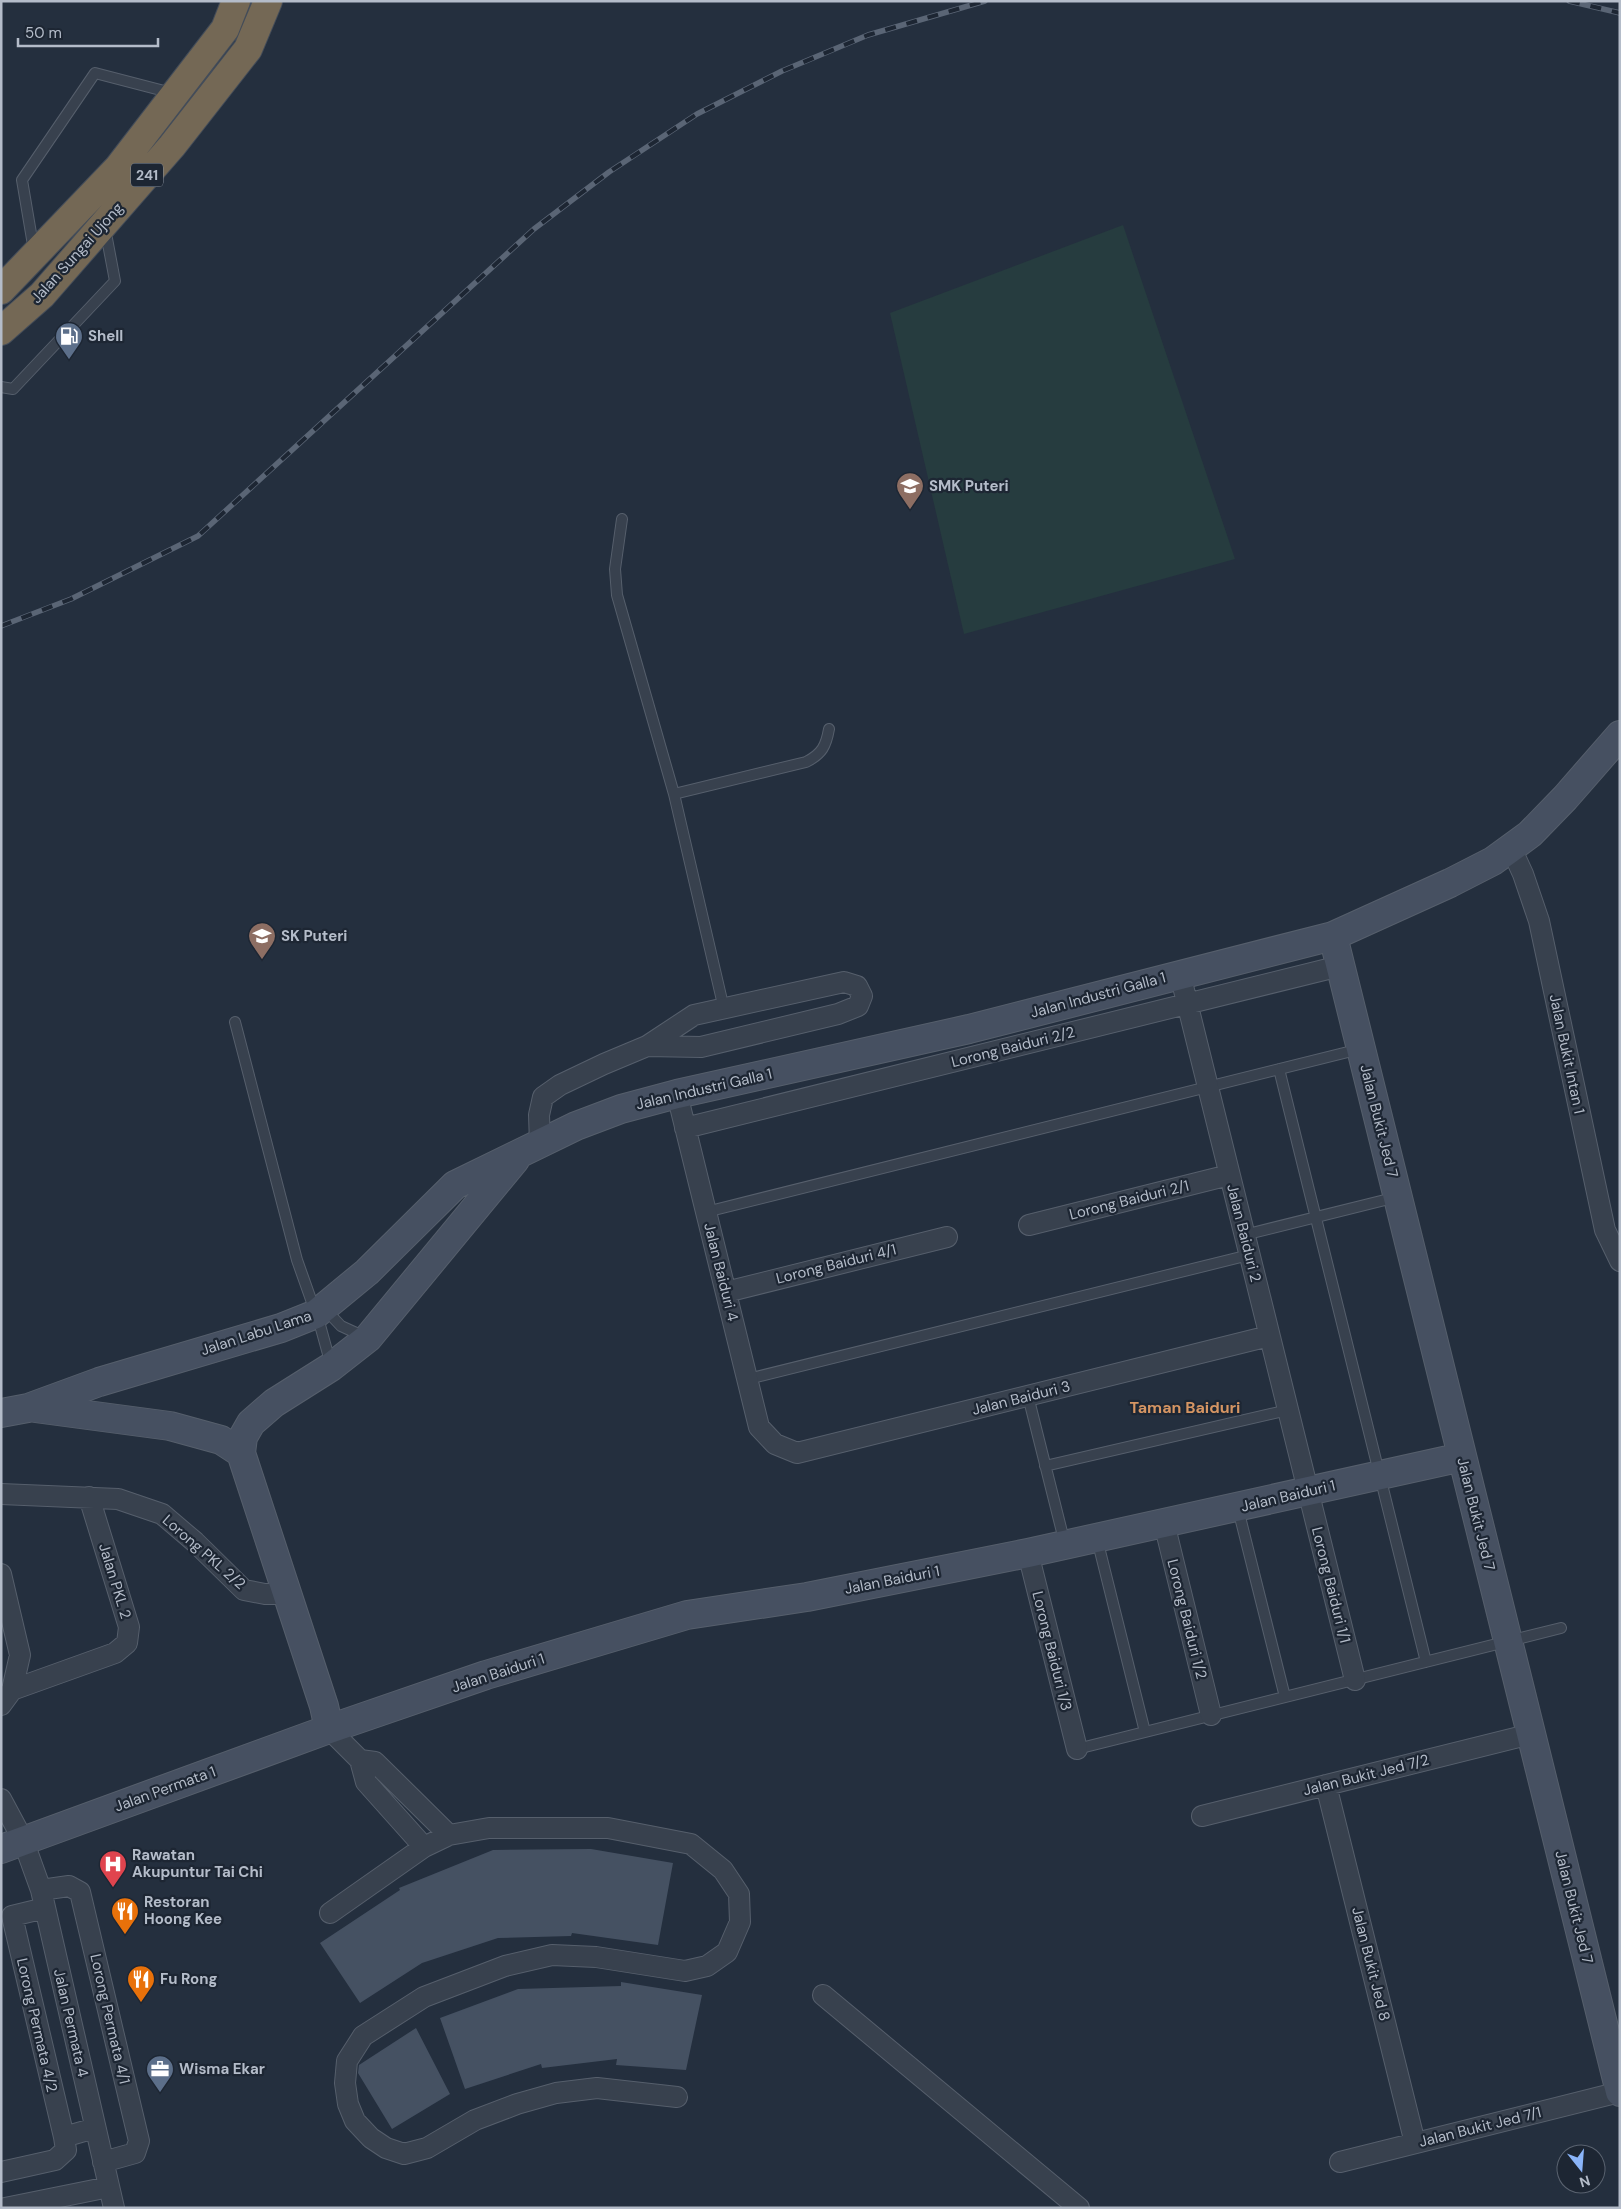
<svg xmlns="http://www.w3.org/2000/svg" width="1621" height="2209" viewBox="0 0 1621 2209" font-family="'DM Sans',sans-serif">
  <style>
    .green { fill: #263c3f }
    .building { fill: #455162 }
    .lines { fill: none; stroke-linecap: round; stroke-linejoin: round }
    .lane-casing { stroke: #565f6c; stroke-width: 12 }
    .street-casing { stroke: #565f6c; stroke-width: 22 }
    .secondary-casing { stroke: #565f6c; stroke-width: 30 }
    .highway-casing { stroke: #434c59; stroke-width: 30 }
    .lane { stroke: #38414e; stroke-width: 10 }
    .street { stroke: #38414e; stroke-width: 20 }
    .secondary { stroke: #465061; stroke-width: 28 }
    .highway { stroke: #746855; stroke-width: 28 }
    .rail-casing { stroke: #5a6575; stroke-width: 5.5 }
    .rail { stroke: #1d2633; stroke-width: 4; stroke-dasharray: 11; stroke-linecap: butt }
    .labels { text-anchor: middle; stroke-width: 4.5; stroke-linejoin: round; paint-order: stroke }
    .shield { fill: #1d2633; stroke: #878f9c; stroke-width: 1 }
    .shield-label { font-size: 14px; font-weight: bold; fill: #b4bcc9 }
    .street-label { font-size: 15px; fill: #b4bcc9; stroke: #1d2633 }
    .poi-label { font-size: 15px; font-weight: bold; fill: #b4bcc9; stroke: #1d2633; text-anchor: start }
    .neighbourhood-label { font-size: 16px; font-weight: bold; fill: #d59563; stroke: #1d2633 }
  </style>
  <rect width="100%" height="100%" fill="#242f3e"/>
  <path class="green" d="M1123 225 1235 559 964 634 890 313Z"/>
  <path class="building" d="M591 1849 673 1863 658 1945 572 1933 571 1936 498 1938 422 1963 360 2003 320 1943 400 1890 399 1888 493 1850Z
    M621 1982 702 1995 686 2070 616 2065 617 2059 542 2068 541 2064 465 2089 440 2018 518 1989 621 1986Z
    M416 2028 450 2094 392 2129 358 2073 359 2065Z"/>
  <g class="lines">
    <g class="lane-casing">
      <path id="lane" d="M34 251 22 180 95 73 172 93
        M1 387 13 389 115 281 105 228
        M622 519 615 569 617 595 674 794 724 1009
        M674 794 806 762C822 754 826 746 829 729
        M235 1022 297 1260 320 1325 331 1365
        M1279 1069 1426 1662
        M706 1212 1360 1049
        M1244 1235 1397 1197
        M325 1309 341 1326 365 1337
        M748 1379 1249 1255
        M1028 1396 1065 1544
        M1045 1466 1288 1410
        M1238 1509 1285 1697
        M1097 1539 1145 1732
        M1077 1749 1561 1628"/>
    </g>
    <g class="street-casing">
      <path id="street" d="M1511 848 1523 874 1539 921 1605 1230 1620 1261
        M1180 974 1355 1680
        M677 1094 759 1427 775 1444 797 1453 1269 1336
        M685 1128 1340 966
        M540 1144 539 1115 543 1097 560 1085 604 1064 647 1046 694 1015 844 982 857 986 862 996 858 1006 838 1014 701 1047 647 1046
        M1029 1225 1229 1175
        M726 1292 947 1237
        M1 1494 118 1499 162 1514 195 1542 244 1590 265 1594H288
        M1164 1523 1211 1715
        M1028 1553 1077 1749
        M1 1574 20 1655 12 1690
        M1 1705 12 1690 115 1653 127 1643 129 1627 89 1497
        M329 1729 360 1760 366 1782 424 1847
        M360 1760 375 1762 449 1835
        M1326 1785 1415 2143
        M1 1799 23 1840 41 1890 114 2208
        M1202 1816 1531 1734
        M41 1890 69 1886 80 1892 139 2141 135 2153 103 2162
        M45 1908 12 1916 64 2137 95 2128
        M330 1913 424 1847 449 1835 489 1828H608L691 1844 723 1870 739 1894 740 1922 727 1952 707 1966 685 1971 596 1957 552 1955 505 1966 424 1997 363 2036 347 2061 345 2083 348 2104 355 2121 371 2138 386 2148 404 2154 427 2148 475 2120 517 2104 556 2093 597 2088 677 2097
        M823 1995 1079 2208
        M1340 2162 1620 2092
        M1 2172 55 2160 66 2150 64 2137
        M5 2208 109 2187"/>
    </g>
    <g class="secondary-casing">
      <path id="secondary" d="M1333 936 1620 2092
        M35 1408 170 1426 221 1440 241 1453
        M1 1413 28 1408 99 1382 281 1328 316 1314 367 1272 455 1185 576 1126 621 1109 677 1094 969 1029 1333 936 1450 883 1493 861 1530 834 1565 798 1620 735
        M329 1729 324 1706 241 1453 243 1437 251 1423 274 1403 331 1367 368 1338 515 1160
        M1 1849 329 1729 486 1675 687 1615 807 1597 1028 1553 1462 1457"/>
    </g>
    <g class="highway-casing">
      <path id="highway" d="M1 290 118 168 225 29 236 1
        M1 331 42 295 172 146 248 49 268 1"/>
    </g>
    <use href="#lane" class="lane"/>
    <use href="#street" class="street"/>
    <use href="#secondary" class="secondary"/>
    <use href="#highway" class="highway"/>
    <g class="rail-casing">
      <path id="rail" d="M1569 1 1620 13
        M1 626 71 599 198 536 534 229 609 172 697 114 782 71 868 35 985 1"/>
    </g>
    <use href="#rail" class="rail"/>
  </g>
  <defs>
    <g id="fuel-pin" transform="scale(1.4375)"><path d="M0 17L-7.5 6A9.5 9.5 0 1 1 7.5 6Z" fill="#5c6f8a" stroke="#1d2633"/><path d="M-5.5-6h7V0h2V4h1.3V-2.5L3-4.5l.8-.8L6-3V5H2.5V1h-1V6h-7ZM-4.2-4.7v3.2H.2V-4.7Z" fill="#fff"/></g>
    <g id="school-pin" transform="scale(1.4375)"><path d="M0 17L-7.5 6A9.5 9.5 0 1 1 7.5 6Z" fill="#8d6e63" stroke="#1d2633"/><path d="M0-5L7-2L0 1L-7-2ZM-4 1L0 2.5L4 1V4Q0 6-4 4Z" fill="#fff"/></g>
    <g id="hospital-pin" transform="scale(1.4375)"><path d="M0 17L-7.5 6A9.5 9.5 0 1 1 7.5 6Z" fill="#e0444e" stroke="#1d2633"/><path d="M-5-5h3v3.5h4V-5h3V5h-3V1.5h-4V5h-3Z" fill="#fff"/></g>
    <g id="restaurant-pin" transform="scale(1.4375)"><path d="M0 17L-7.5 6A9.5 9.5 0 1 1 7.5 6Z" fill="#e8710a" stroke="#1d2633"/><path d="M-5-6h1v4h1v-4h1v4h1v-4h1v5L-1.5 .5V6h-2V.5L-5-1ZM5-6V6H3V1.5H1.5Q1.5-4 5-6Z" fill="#fff"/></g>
    <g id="office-pin" transform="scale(1.4375)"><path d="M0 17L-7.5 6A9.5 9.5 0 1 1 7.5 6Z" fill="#5c6f8a" stroke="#1d2633"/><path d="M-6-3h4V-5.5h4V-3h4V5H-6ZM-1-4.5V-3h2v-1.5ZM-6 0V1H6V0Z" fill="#fff"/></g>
  </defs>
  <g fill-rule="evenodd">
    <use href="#fuel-pin" x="69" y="336"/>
    <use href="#school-pin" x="910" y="486"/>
    <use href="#school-pin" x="262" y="936"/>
    <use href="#hospital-pin" x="113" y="1864"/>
    <use href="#restaurant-pin" x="125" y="1911"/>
    <use href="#restaurant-pin" x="141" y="1979"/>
    <use href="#office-pin" x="160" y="2069"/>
  </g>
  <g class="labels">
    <rect class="shield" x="131" y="163.5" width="32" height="23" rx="4"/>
    <g class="shield-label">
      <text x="147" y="180">241</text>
    </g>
    <g class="street-label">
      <text transform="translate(77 253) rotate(-48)" y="5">Jalan Sungai Ujong</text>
      <text transform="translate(1098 995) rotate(-15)" y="5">Jalan Industri Galla 1</text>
      <text transform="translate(1013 1047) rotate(-14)" y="5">Lorong Baiduri 2/2</text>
      <text transform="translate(1567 1054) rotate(78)" y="5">Jalan Bukit Intan 1</text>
      <text transform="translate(704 1089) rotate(-13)" y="5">Jalan Industri Galla 1</text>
      <text transform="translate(1379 1121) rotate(76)" y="5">Jalan Bukit Jed 7</text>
      <text transform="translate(1129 1200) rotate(-14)" y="5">Lorong Baiduri 2/1</text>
      <text transform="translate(1244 1233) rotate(76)" y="5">Jalan Baiduri 2</text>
      <text transform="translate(836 1264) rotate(-14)" y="5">Lorong Baiduri 4/1</text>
      <text transform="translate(721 1272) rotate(76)" y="5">Jalan Baiduri 4</text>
      <text transform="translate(256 1333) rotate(-18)" y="5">Jalan Labu Lama</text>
      <text transform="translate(1021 1398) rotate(-14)" y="5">Jalan Baiduri 3</text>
      <text transform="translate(1288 1496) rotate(-13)" y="5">Jalan Baiduri 1</text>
      <text transform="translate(1476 1514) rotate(76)" y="5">Jalan Bukit Jed 7</text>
      <text transform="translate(204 1552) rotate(41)" y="5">Lorong PKL 2/2</text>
      <text transform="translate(892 1580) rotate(-11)" y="5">Jalan Baiduri 1</text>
      <text transform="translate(115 1581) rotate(73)" y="5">Jalan PKL 2</text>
      <text transform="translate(1331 1585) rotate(76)" y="5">Lorong Baiduri 1/1</text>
      <text transform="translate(1187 1619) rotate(76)" y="5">Lorong Baiduri 1/2</text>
      <text transform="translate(1052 1651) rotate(76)" y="5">Lorong Baiduri 1/3</text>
      <text transform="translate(498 1673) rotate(-18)" y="5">Jalan Baiduri 1</text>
      <text transform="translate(1366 1775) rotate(-14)" y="5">Jalan Bukit Jed 7/2</text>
      <text transform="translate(165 1789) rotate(-20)" y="5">Jalan Permata 1</text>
      <text transform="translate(1574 1907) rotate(76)" y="5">Jalan Bukit Jed 7</text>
      <text transform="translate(1371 1964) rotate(76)" y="5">Jalan Bukit Jed 8</text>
      <text transform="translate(110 2019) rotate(77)" y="5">Lorong Permata 4/1</text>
      <text transform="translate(71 2023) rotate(77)" y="5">Jalan Permata 4</text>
      <text transform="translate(37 2025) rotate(77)" y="5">Lorong Permata 4/2</text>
      <text transform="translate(1480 2127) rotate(-14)" y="5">Jalan Bukit Jed 7/1</text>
    </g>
    <g class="poi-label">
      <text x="88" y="341">Shell</text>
      <text x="929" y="491">SMK Puteri</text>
      <text x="281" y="941">SK Puteri</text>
      <text x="132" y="1860">Rawatan<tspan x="132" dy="17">Akupuntur Tai Chi</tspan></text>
      <text x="144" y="1907">Restoran<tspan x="144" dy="17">Hoong Kee</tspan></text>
      <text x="160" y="1984">Fu Rong</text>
      <text x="179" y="2074">Wisma Ekar</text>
    </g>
    <g class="neighbourhood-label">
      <text x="1185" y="1413">Taman Baiduri</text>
    </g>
  </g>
  <rect width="1621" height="2209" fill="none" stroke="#b4bcc9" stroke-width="5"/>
  <g transform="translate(1581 2169) rotate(163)"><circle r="24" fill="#1d2633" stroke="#59626f"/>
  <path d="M0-4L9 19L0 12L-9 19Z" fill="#8ab4f8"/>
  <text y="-8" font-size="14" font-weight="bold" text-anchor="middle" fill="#b4bcc9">N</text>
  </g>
  <path d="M18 38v8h140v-8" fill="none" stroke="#b4bcc9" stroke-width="2.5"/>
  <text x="25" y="38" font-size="15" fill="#b4bcc9" stroke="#1d2633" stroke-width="4" paint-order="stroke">50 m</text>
</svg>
